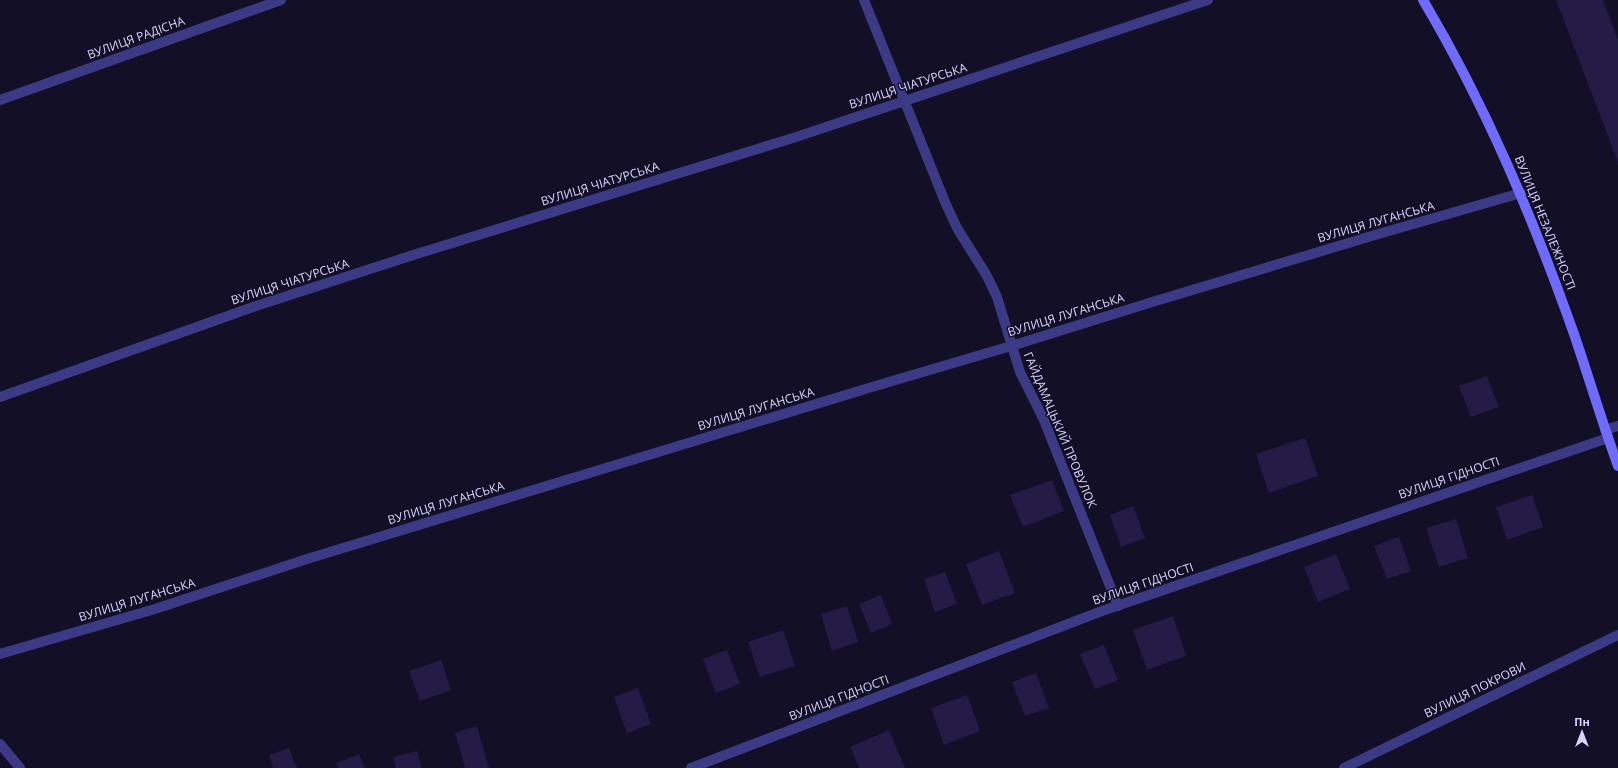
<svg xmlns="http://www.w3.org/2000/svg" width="1618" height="768" viewBox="0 0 1618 768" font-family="'Open Sans',sans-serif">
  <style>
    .building { fill: #241b47 }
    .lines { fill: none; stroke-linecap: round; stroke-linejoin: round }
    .service { stroke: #3d3a85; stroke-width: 10 }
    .minor { stroke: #3d3a85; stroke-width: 10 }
    .tertiary { stroke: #3d3a85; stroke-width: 10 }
    .secondary { stroke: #6f6bff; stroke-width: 10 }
    .labels { text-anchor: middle; stroke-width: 3; stroke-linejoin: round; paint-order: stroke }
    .street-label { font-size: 12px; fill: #d9d4ff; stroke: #130f26 }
  </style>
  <rect width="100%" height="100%" fill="#130f26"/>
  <path class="building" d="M1556 0H1603L1618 40V162Z
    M1487 376 1499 407 1471 417 1459 386Z
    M1305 438 1318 476 1269 493 1256 454Z
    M1052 480 1064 511 1023 527 1010 495Z
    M1532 495 1543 527 1507 540 1496 507Z
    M1133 506 1145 538 1121 547 1110 515Z
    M1456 519 1468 558 1439 567 1426 528Z
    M1399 537 1411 571 1387 579 1374 546Z
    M999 551 1015 593 982 605 966 564Z
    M1336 554 1350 589 1318 602 1304 567Z
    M945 572 957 604 935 612 924 579Z
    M881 595 892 624 871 633 859 604Z
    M847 606 858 642 832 651 821 614Z
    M1173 616 1186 656 1147 670 1133 630Z
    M783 630 795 666 760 677 748 642Z
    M1104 645 1118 680 1095 689 1080 654Z
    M727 650 740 684 716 693 703 659Z
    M441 660 451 690 420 701 409 671Z
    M1036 673 1049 708 1025 716 1012 682Z
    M638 688 651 724 627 733 614 697Z
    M967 695 980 731 944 745 931 708Z
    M477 726 489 768H465L455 733Z
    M889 730 905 768H859L850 747Z
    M289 748 297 768H273L269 755Z
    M417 751 422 768H396L393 757Z
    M359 754 365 768H338L336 763Z"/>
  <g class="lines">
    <path class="service" d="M1605 430 1618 426"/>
    <path class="minor" d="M864 0 945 202 957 228 987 276 997 297 1020 372 1043 418 1118 606
      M0 100 281 0
      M0 397 253 307 410 256 793 138 1208 0
      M0 654 155 609 307 559 872 387 1011 346 1149 303 1375 235 1521 193
      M0 744 20 768
      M1344 768 1618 635"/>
    <path class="tertiary" d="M691 768 1102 611 1608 438"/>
    <path class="secondary" d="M1423 0C1486 106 1533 218 1574 334 1589 378 1602 422 1618 466"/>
  </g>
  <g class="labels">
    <g class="street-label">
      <text transform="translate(136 38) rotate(-20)" y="4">ВУЛИЦЯ РАДІСНА</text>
      <text transform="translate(908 86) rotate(-18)" y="4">ВУЛИЦЯ ЧІАТУРСЬКА</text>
      <text transform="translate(600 184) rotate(-17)" y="4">ВУЛИЦЯ ЧІАТУРСЬКА</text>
      <text transform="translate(1376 222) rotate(-16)" y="4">ВУЛИЦЯ ЛУГАНСЬКА</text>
      <text transform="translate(1545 223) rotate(68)" y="4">ВУЛИЦЯ НЕЗАЛЕЖНОСТІ</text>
      <text transform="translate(290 282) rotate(-18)" y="4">ВУЛИЦЯ ЧІАТУРСЬКА</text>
      <text transform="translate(1066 315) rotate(-17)" y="4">ВУЛИЦЯ ЛУГАНСЬКА</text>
      <text transform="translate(756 409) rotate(-17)" y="4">ВУЛИЦЯ ЛУГАНСЬКА</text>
      <text transform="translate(1060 430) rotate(67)" y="4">ГАЙДАМАЦЬКИЙ ПРОВУЛОК</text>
      <text transform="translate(1449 478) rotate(-19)" y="4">ВУЛИЦЯ ГІДНОСТІ</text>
      <text transform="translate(446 503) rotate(-17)" y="4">ВУЛИЦЯ ЛУГАНСЬКА</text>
      <text transform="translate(1143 584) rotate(-19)" y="4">ВУЛИЦЯ ГІДНОСТІ</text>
      <text transform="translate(137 600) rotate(-17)" y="4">ВУЛИЦЯ ЛУГАНСЬКА</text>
      <text transform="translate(1475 690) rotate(-26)" y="4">ВУЛИЦЯ ПОКРОВИ</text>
      <text transform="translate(839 698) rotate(-21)" y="4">ВУЛИЦЯ ГІДНОСТІ</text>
    </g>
  </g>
  <g transform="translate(1582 732)" stroke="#130f26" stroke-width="3" paint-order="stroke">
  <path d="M0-3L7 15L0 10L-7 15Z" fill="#d9d4ff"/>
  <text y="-6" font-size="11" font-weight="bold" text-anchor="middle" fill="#d9d4ff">Пн</text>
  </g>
</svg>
